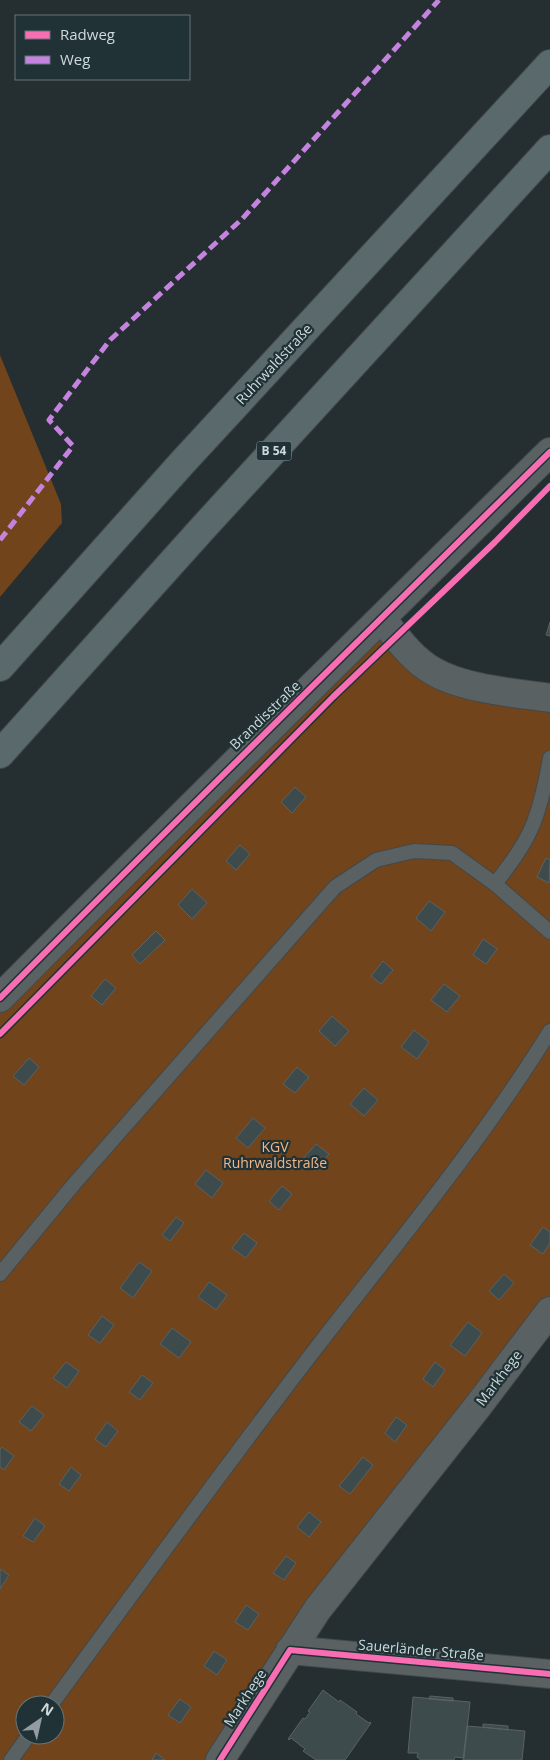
<svg xmlns="http://www.w3.org/2000/svg" width="550" height="1760" viewBox="0 0 550 1760" font-family="'Open Sans',sans-serif">
  <style>
    .green { fill: #71441b; fill-rule: evenodd }
    .building { fill: #3d4b4d; stroke: #5a6263 }
    .lines { fill: none; stroke-linecap: round; stroke-linejoin: round }
    .service-casing { stroke: #41494b; stroke-width: 16 }
    .minor-casing { stroke: #41494b; stroke-width: 30 }
    .tertiary-casing { stroke: #41494b; stroke-width: 30 }
    .trunk-casing { stroke: #41494b; stroke-width: 30 }
    .service { stroke: #5a6162; stroke-width: 14 }
    .minor { stroke: #5a6162; stroke-width: 28 }
    .tertiary { stroke: #5a6162; stroke-width: 28 }
    .trunk { stroke: #5a696c; stroke-width: 28 }
    .quiet { stroke: #c483df; stroke-width: 5; stroke-dasharray: 10 5; stroke-linecap: butt }
    .cycleway-casing { stroke: #203235; stroke-width: 9 }
    .cycleway { stroke: #f96db3; stroke-width: 6 }
    .labels { text-anchor: middle; stroke-width: 4.5; stroke-linejoin: round; paint-order: stroke }
    .shield { fill: #203235; stroke: #9aa7a9; stroke-width: 1 }
    .shield-label { font-size: 12px; font-weight: bold; fill: #ced9db }
    .street-label { font-size: 14px; fill: #ced9db; stroke: #203235 }
    .park-label { font-size: 14px; fill: #f4b687; stroke: #203235 }
  </style>
  <rect width="100%" height="100%" fill="#252e30"/>
  <path class="green" d="M0 355 61 504 62 523 0 597Z
    M382 619 433 671 550 698V1311L220 1760H0V998ZM25 1705H55V1735H25Z"/>
  <path class="building" d="M550 622V636L546 635Z
    M295 787 306 797 292 813 281 802Z
    M240 845 250 854 236 870 226 861Z
    M546 858 550 860 549 883 537 877Z
    M192 889 207 903 192 919 178 905Z
    M429 901 445 912 431 931 416 918Z
    M156 931 165 940 140 964 132 955Z
    M483 939 497 949 486 964 473 955Z
    M383 961 393 970 381 984 371 976Z
    M105 979 116 988 102 1005 91 996Z
    M444 984 460 996 447 1012 431 1000Z
    M332 1016 349 1031 335 1046 319 1031Z
    M414 1030 429 1042 417 1059 401 1047Z
    M29 1058 39 1067 24 1085 13 1076Z
    M297 1067 309 1077 295 1093 283 1084Z
    M364 1088 378 1100 364 1116 350 1104Z
    M253 1118 265 1128 248 1148 236 1138Z
    M316 1144 329 1154 315 1171 302 1160Z
    M206 1170 223 1183 212 1198 195 1184Z
    M282 1186 292 1194 279 1210 269 1201Z
    M176 1217 184 1223 170 1241 162 1235Z
    M543 1227 550 1232V1243L543 1254 530 1245Z
    M244 1233 257 1243 246 1258 232 1248Z
    M139 1262 152 1271 133 1298 120 1288Z
    M504 1274 514 1283 499 1300 489 1291Z
    M209 1282 227 1295 216 1310 198 1297Z
    M102 1316 114 1325 100 1343 88 1335Z
    M468 1322 482 1333 465 1356 450 1345Z
    M172 1328 191 1342 179 1358 160 1344Z
    M66 1362 79 1371 67 1388 53 1378Z
    M435 1362 445 1370 433 1387 423 1379Z
    M142 1375 153 1383 140 1400 129 1392Z
    M32 1406 44 1415 31 1431 19 1422Z
    M396 1417 407 1425 395 1442 385 1433Z
    M107 1422 118 1431 106 1447 95 1439Z
    M2 1447 14 1456 4 1470 0 1467V1450Z
    M363 1457 373 1465 350 1494 339 1486Z
    M71 1467 81 1475 69 1491 59 1484Z
    M309 1512 321 1522 309 1537 297 1527Z
    M35 1518 45 1526 33 1542 23 1536Z
    M286 1556 296 1563 284 1580 273 1573Z
    M0 1569 9 1575 0 1589Z
    M246 1605 259 1614 248 1630 235 1622Z
    M214 1651 227 1660 217 1675 204 1666Z
    M323 1690 339 1702 340 1700 357 1712 356 1714 369 1723 370 1722 371 1723 345 1760H316L303 1751 305 1749 291 1738 289 1740 288 1739 303 1718 305 1719 310 1712 308 1711Z
    M430 1696 453 1698V1701L429 1699Z
    M413 1697 470 1702 464 1758 455 1757 454 1760H421L417 1757 418 1753H408Z
    M180 1699 191 1707 180 1723 168 1715Z
    M483 1724 508 1726V1730L483 1727Z
    M467 1726 525 1731 522 1760H463Z
    M156 1753 165 1760H152Z"/>
  <g class="lines">
    <g class="service-casing">
      <path id="service" d="M495 884C508 867 522 849 531 829 539 812 547 777 550 758
        M0 1274 74 1184 335 887 376 860 414 851 452 853 495 884 550 932
        M51 1705C140 1584 228 1462 320 1343 399 1241 482 1141 550 1031
        M11 1760 29 1735"/>
    </g>
    <g class="minor-casing">
      <path id="minor" d="M382 619C397 638 412 659 433 671 463 689 516 693 550 698
        M290 1650 550 1674
        M220 1760 317 1610 478 1406 550 1311"/>
    </g>
    <g class="tertiary-casing">
      <path id="tertiary" d="M0 998C182 814 366 633 550 452"/>
    </g>
    <g class="trunk-casing">
      <path id="trunk" d="M0 667 182 463 550 64
        M0 754 202 529 550 149"/>
    </g>
    <use href="#service" class="service"/>
    <use href="#minor" class="minor"/>
    <use href="#tertiary" class="tertiary"/>
    <use href="#trunk" class="trunk"/>
    <path class="quiet" d="M0 540 73 446 49 420 110 340 242 219 439 0"/>
    <g class="cycleway-casing">
      <path id="cycleway" d="M0 998C182 814 366 633 550 452
        M0 1034 333 697 495 542 550 486
        M220 1760 290 1650 550 1674"/>
    </g>
    <use href="#cycleway" class="cycleway"/>
  </g>
  <g class="labels">
    <rect class="shield" x="256.5" y="441.5" width="35" height="19" rx="4"/>
    <g class="shield-label">
      <text x="274" y="455">B 54</text>
    </g>
    <g class="street-label">
      <text transform="translate(274 364) rotate(-47)" y="5">Ruhrwaldstraße</text>
      <text transform="translate(265 715) rotate(-44)" y="5">Brandisstraße</text>
      <text transform="translate(499 1378) rotate(-53)" y="5">Markhege</text>
      <text transform="translate(421 1650) rotate(5)" y="5">Sauerländer Straße</text>
      <text transform="translate(245 1698) rotate(-57)" y="5">Markhege</text>
    </g>
    <g class="park-label">
      <text x="275" y="1152">KGV<tspan x="275" dy="16">Ruhrwaldstraße</tspan></text>
    </g>
  </g>
  <rect x="15" y="15" width="175" height="65" fill="#203235" stroke="#667577"/>
  <rect x="25" y="31" width="25" height="8" fill="#f96db3" stroke="#667577"/>
  <text x="60" y="40" font-size="15" fill="#ced9db">Radweg</text>
  <rect x="25" y="56" width="25" height="8" fill="#c483df" stroke="#667577"/>
  <text x="60" y="65" font-size="15" fill="#ced9db">Weg</text>
  <g transform="translate(40 1720) rotate(34)"><circle r="24" fill="#203235" stroke="#667577"/>
  <path d="M0-4L9 19L0 12L-9 19Z" fill="#939d9f"/>
  <text y="-8" font-size="14" font-weight="bold" text-anchor="middle" fill="#ced9db">N</text>
  </g>
</svg>
